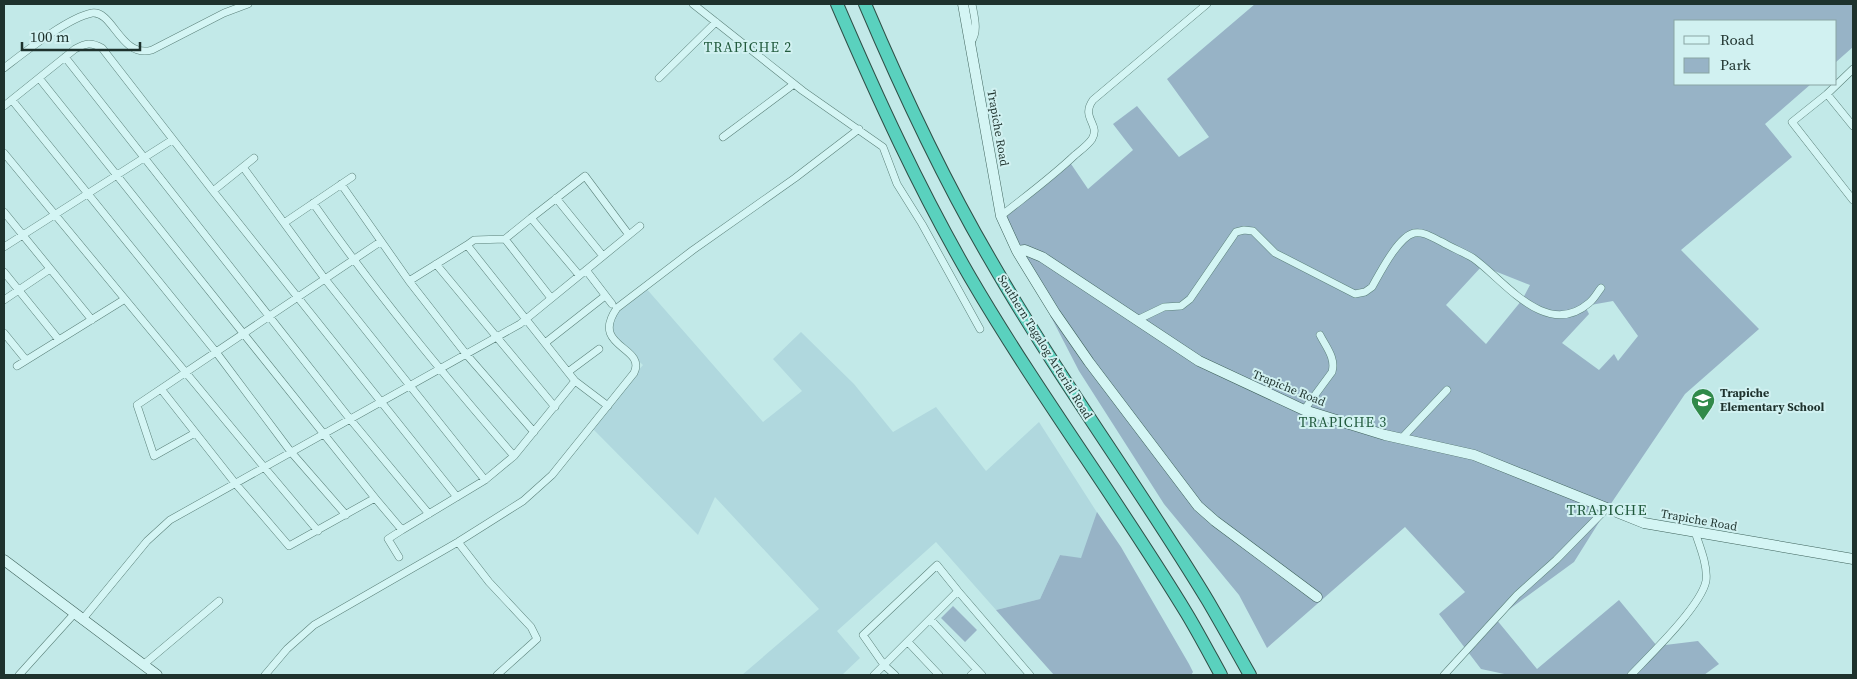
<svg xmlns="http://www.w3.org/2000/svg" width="1857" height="679" viewBox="0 0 1857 679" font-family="'Source Serif 4',serif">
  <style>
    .farmland { fill: #b0d8de }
    .green { fill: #97b3c6; fill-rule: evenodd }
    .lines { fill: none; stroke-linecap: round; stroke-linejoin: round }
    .street-casing { stroke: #5b817a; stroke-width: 8 }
    .secondary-casing { stroke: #3e625b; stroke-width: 11 }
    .highway-casing { stroke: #2f4f47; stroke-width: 14 }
    .street { stroke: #d4f5f4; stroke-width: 7 }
    .secondary { stroke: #d4f5f4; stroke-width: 10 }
    .highway { stroke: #5ad1be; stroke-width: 12 }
    .labels { text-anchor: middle; stroke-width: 4; stroke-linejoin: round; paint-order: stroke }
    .street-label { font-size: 12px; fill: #1e322d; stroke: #d1f1f1 }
    .poi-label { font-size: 12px; font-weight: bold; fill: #1e322d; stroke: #d1f1f1; text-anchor: start }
    .neighbourhood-label { font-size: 14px; letter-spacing: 1px; fill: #215a3d; stroke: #d1f1f1 }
    .quarter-label { font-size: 15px; letter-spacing: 1px; fill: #215a3d; stroke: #d1f1f1 }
  </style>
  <rect width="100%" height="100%" fill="#c2e9e8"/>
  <path class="farmland" d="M645 287 763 422 802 391 773 359 801 332 854 384 893 432 936 407 986 471 1039 422 1098 514 1081 559 1060 555 1040 599 996 610 936 542 837 631 860 658 842 675H742L819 609 715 497 698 535 591 427 643 365 614 338 610 329 620 307Z"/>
  <path class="green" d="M1255 4H1853V47L1836 62V21H1676V84H1811L1765 124 1792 157 1681 250 1759 329 1685 394 1606 511 1574 562 1496 619 1537 669 1619 600 1657 646 1698 641 1719 664 1704 675H1509L1481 669 1439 614 1465 592 1405 527 1267 648 1239 595 1164 504 1079 371 1017 251 1001 216 1069 161 1088 189 1133 150 1113 124 1137 106 1179 157 1209 137 1167 79ZM1482 266 1530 285 1522 300 1486 344 1446 305ZM1613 301 1638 336 1618 361 1614 354 1599 370 1562 343 1589 314 1585 306Z
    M1097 512 1121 547 1189 664 1193 672 1191 675H1054L996 610 1040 599 1060 555 1081 558Z
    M953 606 977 630 965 642 941 618Z"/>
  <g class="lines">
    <g class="street-casing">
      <path id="street" d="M693 4 803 91 883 147 897 184 922 224 980 329
        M971 42C979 31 974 16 972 4
        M65 57 350 419 429 514
        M4 68C25 52 67 18 92 13 113 10 121 59 152 50L224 13 248 4
        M1853 69 1827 94 1792 122 1853 200
        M39 78 375 498
        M659 78 716 22
        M1827 94 1853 126
        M12 100 216 352 291 452 346 515
        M4 106 75 49C86 43 91 42 102 48L213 191 457 497
        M723 137 794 84
        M4 153 264 467 318 531
        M243 167 325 279 485 480
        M213 191 254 158
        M556 198 603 256
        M313 203C375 292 444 375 514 456
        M4 212 92 320
        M1001 216C1026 196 1052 177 1075 155 1081 150 1088 145 1092 139 1101 124 1080 118 1093 100L1207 4
        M531 218 585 176 629 235
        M284 223 352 177
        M505 239 551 298
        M467 245 474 240 505 239 531 218 579 275
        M4 247 172 140
        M436 264 555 407
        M586 270 612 304
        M4 272 59 340
        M409 281 466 354 534 432
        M4 300 50 269
        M1137 320 1164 307 1181 306 1190 299 1236 232 1244 230 1253 231 1275 253 1355 294 1365 292 1372 287C1380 273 1398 237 1414 233 1424 231 1433 238 1442 242 1452 248 1463 252 1473 258 1504 280 1546 340 1589 303 1594 299 1597 293 1601 288
        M4 333 26 360
        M545 343 605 296
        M17 366 125 299
        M568 372 599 349
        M575 381 608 406
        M161 389 235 483 289 546 375 498 402 530 485 480 514 456 575 381 467 245 409 281 341 184
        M1304 410 1332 372C1336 358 1326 347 1320 335
        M195 433 154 456 137 405 380 242
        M1402 438 1447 390
        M458 542 489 582 531 627 537 639 497 675
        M399 557 388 539 402 530
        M930 619 982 675
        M82 620 147 541 170 520 520 324 640 226
        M908 642 939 675
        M143 665 219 601
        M19 675 74 614
        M265 675 287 649 314 625 458 542 523 501 552 475 634 373C647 346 589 348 617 308L693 250 795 178 859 129
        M874 675 958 591
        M895 675 884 665 863 635 937 565 958 591 1030 675
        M971 675 977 670
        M1444 675 1517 595 1556 560 1607 508
        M1631 675C1650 655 1701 606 1706 581 1708 566 1700 547 1695 532"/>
    </g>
    <g class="secondary-casing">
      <path id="secondary" d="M963 4 1001 216 1017 251 1025 250 1042 257 1199 361 1304 410 1385 435 1474 455 1644 523 1853 559
        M1017 251 1055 313 1089 362 1198 506 1215 521 1317 597
        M4 560 157 675"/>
    </g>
    <g class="highway-casing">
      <path id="highway" d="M837 4C877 97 919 189 970 277 1037 392 1118 500 1187 614 1199 634 1210 655 1221 675
        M865 4C902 91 942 177 990 259 1057 376 1138 485 1208 601 1222 625 1236 650 1250 675"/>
    </g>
    <use href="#street" class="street"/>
    <use href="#secondary" class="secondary"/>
    <use href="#highway" class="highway"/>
  </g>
  <defs>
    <g id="school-pin" transform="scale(1.25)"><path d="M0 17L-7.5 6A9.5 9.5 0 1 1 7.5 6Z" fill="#318a4a" stroke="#d1f1f1"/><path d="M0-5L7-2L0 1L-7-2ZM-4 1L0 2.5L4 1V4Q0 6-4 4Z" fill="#fff"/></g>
  </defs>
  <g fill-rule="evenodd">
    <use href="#school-pin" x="1703" y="400"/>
  </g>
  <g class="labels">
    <g class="street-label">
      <text transform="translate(998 128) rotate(80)" y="4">Trapiche Road</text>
      <text transform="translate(1045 347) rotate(58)" y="4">Southern Tagalog Arterial Road</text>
      <text transform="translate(1289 388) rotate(22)" y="4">Trapiche Road</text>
      <text transform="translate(1699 520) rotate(10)" y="4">Trapiche Road</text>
    </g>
    <g class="poi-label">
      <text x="1720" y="397">Trapiche<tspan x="1720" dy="14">Elementary School</tspan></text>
    </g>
    <g class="neighbourhood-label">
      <text x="748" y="52">TRAPICHE 2</text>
      <text x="1343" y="427">TRAPICHE 3</text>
    </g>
    <g class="quarter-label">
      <text x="1607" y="515">TRAPICHE</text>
    </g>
  </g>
  <rect width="1857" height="679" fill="none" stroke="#1e322d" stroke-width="10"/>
  <rect x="1674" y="20" width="162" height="65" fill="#d1f1f1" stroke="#89a5a3"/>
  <rect x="1684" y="36" width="25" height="8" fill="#d4f5f4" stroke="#89a5a3"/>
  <text x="1720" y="45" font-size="15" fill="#1e322d">Road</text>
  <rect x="1684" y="58" width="25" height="15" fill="#97b3c6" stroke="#89a5a3"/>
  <text x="1720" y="70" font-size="15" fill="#1e322d">Park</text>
  <path d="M22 42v8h118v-8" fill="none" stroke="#1e322d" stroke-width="2.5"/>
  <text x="30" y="42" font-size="15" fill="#1e322d" stroke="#d1f1f1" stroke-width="4" paint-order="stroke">100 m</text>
</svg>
